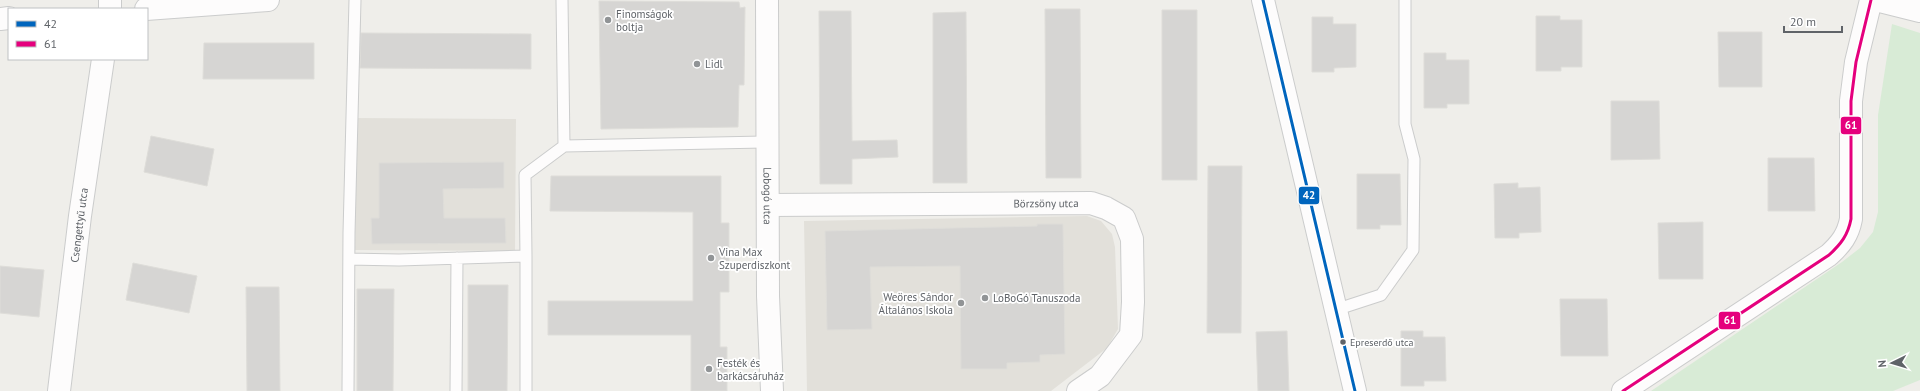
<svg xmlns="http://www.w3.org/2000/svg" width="1920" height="391" viewBox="0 0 1920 391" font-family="'PT Sans',sans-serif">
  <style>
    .education { fill: #e2e0da }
    .green { fill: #d8ebd6 }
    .building { fill: #d6d5d3; stroke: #deddd9 }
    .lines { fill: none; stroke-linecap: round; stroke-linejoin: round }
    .service-casing { stroke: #cbcccc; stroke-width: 13 }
    .minor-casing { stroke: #cbcccc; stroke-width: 24 }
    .service { stroke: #fdfcfc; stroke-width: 11 }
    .minor { stroke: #fdfcfc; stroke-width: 22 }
    .bus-1-casing { stroke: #fff; stroke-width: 6 }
    .bus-2-casing { stroke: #fff; stroke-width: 6 }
    .bus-1 { stroke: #0065bd; stroke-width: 3 }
    .bus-2 { stroke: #e5007d; stroke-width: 3 }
    .poi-dot { fill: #919496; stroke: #fff; stroke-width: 1.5 }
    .bus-dot { fill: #5f6368; stroke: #fff; stroke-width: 1.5 }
    .labels { text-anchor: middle; stroke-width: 3.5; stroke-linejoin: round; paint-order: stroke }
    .bus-label { font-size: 10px; fill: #5f6368; stroke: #fff; text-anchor: start }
    .poi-label { font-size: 11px; fill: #5f6368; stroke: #fff; text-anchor: start }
    .street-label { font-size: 11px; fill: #5f6368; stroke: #fff }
    .line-badge { stroke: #fff; stroke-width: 1.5 }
    .badge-label { font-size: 11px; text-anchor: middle; font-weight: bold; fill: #fff }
  </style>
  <rect width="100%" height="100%" fill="#efeeea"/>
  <path class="education" d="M356 118 516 119 515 251 355 250Z
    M1087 216 1101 221 1112 234 1115 247 1118 329 1107 348 1051 391H807L804 221Z"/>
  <path class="green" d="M1892 24 1920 33V380L1893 391H1651L1842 262 1860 248 1873 232 1878 212V115Z"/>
  <path class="building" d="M599 1 739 2 740 8 745 7 744 85H739L738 127 601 129Z
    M1045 9H1080L1081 178H1046Z
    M1162 10H1197V180H1162Z
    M819 11H851L852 141 897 140 898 157 852 159V184H820Z
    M966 12 967 183H933V13Z
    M1536 16H1560V20H1582V67H1561V71H1536Z
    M1312 17H1333V24H1356V67L1334 68V72H1312Z
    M1718 32H1762V87H1719Z
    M361 33 531 34V69L360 68Z
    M204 43H314V79H203Z
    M1424 53H1446V60H1469V104H1447V108H1424Z
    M1611 101H1659L1660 159 1611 160Z
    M151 136 214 149 207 186 144 172Z
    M1768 158H1814L1815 211H1768Z
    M504 162V188L443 189 444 218H505L506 243 372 244 371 218H379V163Z
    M1208 166H1242L1241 333H1207Z
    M1357 174H1400L1401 225H1380V229H1357Z
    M551 176H721V223H729V292H720V347H727V391H691V335H548V301H693V212L550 211Z
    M1518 183V188L1540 187 1541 232 1519 233V238H1495L1494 184Z
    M1703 222V279H1659L1658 223Z
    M1037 224H1063L1065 354 1040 355V362L1007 363V369H961L960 266 870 267 872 329 827 330 825 231 1037 226Z
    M133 263 197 276 189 313 126 300Z
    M0 266 44 270 39 317 0 313Z
    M468 285H508L507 391H468Z
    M246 287H279L280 391H247Z
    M357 289H394L393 391H357Z
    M1560 299H1607L1608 356H1561Z
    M1287 331 1289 391H1258L1256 332Z
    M1401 331H1423V337H1445L1446 381H1424V386H1401Z"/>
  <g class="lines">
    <g class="service-casing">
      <path id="service" d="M564 146 768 142
        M349 259 399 260 526 256 525 175 564 146 562 0
        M1335 310 1381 295 1413 250 1414 159 1405 124V0
        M348 391 349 233 355 0
        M456 391 457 258
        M526 391V256"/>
    </g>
    <g class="minor-casing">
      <g id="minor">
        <path id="s1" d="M767 0 768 296 772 391"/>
        <path d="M1263 0 1355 391"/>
        <path d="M1876 0 1920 11"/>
        <path d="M110 9V0"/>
        <path d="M146 9 268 0"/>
        <path d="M0 19 9 18"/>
        <path id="s2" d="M768 205 1091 203 1106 208 1124 218 1132 239 1133 302 1131 335 1100 376 1078 391"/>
        <path id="s3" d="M59 391 80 216 103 59"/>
        <path d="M1623 391 1829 255C1841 244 1848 235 1851 219V101L1856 62 1871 0"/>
      </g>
    </g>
    <use href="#service" class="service"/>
    <use href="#minor" class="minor"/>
    <g class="bus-1-casing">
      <path id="bus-1" d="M1263 0 1355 391"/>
    </g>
    <g class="bus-2-casing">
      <path id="bus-2" d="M1623 391 1829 255C1841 244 1848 235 1851 219V101L1856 62 1871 0"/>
    </g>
    <use href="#bus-1" class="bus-1"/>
    <use href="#bus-2" class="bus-2"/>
  </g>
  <g class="poi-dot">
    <circle cx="608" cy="20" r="4"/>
    <circle cx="697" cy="64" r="4"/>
    <circle cx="711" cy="258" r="4"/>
    <circle cx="985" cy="298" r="4"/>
    <circle cx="961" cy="303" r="4"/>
    <circle cx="709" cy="369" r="4"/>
  </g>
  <circle class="bus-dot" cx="1343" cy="342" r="3.5"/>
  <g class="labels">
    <g class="bus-label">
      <text x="1350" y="346">Epreserdő utca</text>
    </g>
    <g class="poi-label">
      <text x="616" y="18">Finomságok<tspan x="616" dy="13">boltja</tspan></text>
      <text x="705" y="68">Lidl</text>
      <text x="719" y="256">Vina Max<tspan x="719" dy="13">Szuperdiszkont</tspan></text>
      <text x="953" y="301" text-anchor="end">Weöres Sándor<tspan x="953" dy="13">Általános Iskola</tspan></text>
      <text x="993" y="302">LoBoGó Tanuszoda</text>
      <text x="717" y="367">Festék és<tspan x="717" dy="13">barkácsáruház</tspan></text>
    </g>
    <g class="street-label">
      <text dy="4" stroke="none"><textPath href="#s1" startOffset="196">Lobogó utca</textPath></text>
      <text dy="4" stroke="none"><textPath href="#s2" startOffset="278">Börzsöny utca</textPath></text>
      <text dy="4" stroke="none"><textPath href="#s3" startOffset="167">Csengettyű utca</textPath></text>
    </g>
  </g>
  <g class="line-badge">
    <rect x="1840" y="116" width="22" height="19" rx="4" fill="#e5007d"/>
    <rect x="1298" y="186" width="22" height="19" rx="4" fill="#0065bd"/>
    <rect x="1718" y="311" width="23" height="19" rx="4" fill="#e5007d"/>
  </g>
  <g class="badge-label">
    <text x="1851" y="129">61</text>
    <text x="1309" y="199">42</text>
    <text x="1730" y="324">61</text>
  </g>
  <rect x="8" y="8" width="140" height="52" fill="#ffffff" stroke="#bfc1c3"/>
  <rect x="16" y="21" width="20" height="6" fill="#0065bd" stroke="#bfc1c3"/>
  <text x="44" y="28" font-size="12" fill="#5f6368">42</text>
  <rect x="16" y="41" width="20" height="6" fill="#e5007d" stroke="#bfc1c3"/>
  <text x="44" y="48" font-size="12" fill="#5f6368">61</text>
  <g transform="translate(1892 363) rotate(265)" stroke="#ffffff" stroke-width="3" paint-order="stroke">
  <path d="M0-3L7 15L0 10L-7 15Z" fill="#5f6368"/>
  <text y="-6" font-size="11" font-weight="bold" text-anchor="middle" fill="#5f6368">N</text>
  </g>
  <path d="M1784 26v6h58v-6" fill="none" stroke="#5f6368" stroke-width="2"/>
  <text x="1790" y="26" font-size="12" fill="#5f6368" stroke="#ffffff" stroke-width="3" paint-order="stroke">20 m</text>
</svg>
